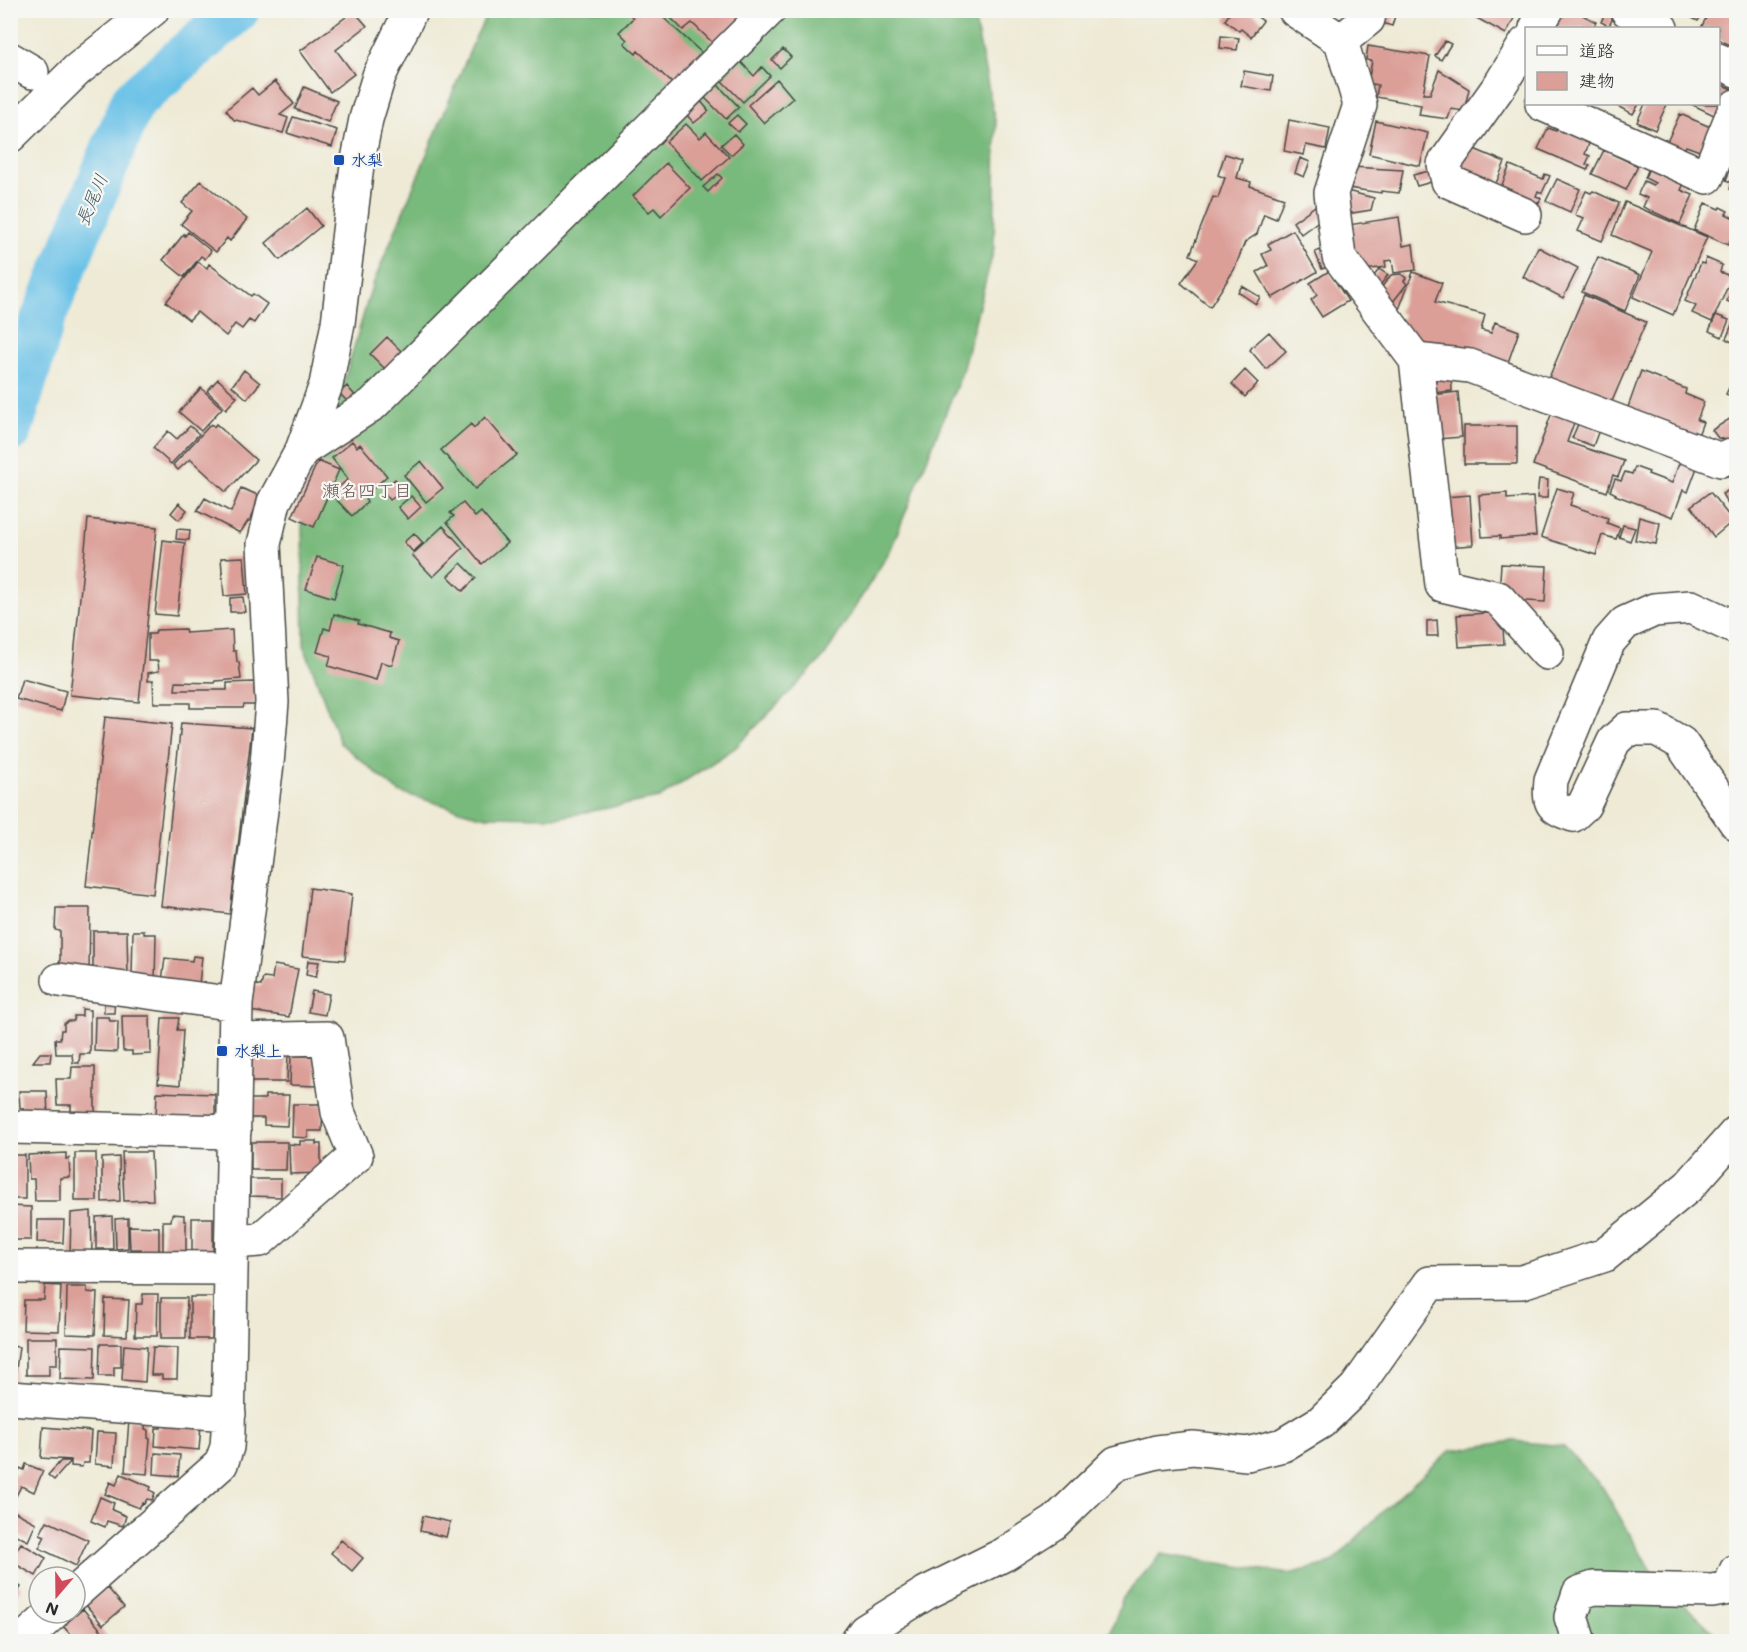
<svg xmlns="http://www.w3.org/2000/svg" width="1747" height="1652" viewBox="0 0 1747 1652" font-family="Mali,'Klee One',sans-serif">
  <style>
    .forest { fill: #78b97b; stroke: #527253; stroke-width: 1.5 }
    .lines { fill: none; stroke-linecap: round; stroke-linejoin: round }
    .river { stroke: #69c1e7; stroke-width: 45 }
    .building { fill: #db9f98 }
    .minor-casing { stroke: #484844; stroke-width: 36 }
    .minor { stroke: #fff; stroke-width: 33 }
    .transit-dot { fill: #1a4fb4; stroke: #f6f6f2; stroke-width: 2 }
    .labels { text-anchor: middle; stroke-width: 4.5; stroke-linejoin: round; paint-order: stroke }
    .transit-label { font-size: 16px; font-weight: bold; fill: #164399; stroke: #f6f6f2; text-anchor: start }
    .water-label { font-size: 18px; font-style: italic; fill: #3e5863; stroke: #f6f6f2 }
    .neighbourhood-label { font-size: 18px; fill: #695451; stroke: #f6f6f2 }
  </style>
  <rect width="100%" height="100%" fill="#f6f6f2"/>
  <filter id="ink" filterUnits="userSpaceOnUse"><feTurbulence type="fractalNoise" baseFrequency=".0167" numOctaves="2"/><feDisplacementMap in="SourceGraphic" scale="12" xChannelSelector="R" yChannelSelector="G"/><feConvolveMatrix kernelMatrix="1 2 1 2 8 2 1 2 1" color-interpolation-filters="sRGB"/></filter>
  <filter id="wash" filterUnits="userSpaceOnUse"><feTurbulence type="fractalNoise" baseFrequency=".008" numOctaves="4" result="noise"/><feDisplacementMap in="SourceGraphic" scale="24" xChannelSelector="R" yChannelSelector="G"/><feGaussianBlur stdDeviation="1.35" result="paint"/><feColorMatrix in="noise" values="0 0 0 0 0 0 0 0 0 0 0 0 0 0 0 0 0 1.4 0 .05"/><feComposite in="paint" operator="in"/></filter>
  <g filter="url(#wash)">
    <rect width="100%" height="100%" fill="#eeead5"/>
    <path class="forest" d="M489 11H973L996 125 994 249 961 375 890 551 824 657 735 748 659 798 561 817 480 816 399 792 340 743 304 646 302 524 371 289 476 36Z
      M1513 1441 1563 1446 1603 1488 1654 1576 1723 1641 1107 1642 1123 1598 1161 1554 1289 1574 1332 1563 1385 1509 1450 1451Z"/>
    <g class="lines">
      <path class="river" d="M10 430 43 319 133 101 237 10"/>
    </g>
    <g id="blocks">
      <path class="building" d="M634 10H655L703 54 674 85 638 51 636 54 624 43 627 40 619 32 633 18 630 15Z
        M663 10H750L715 45 692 23 683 30Z
        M1232 10H1248L1263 21 1251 37 1241 29 1239 31 1225 20Z
        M1382 10H1415L1413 16 1396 12 1392 26 1379 22Z
        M1462 10H1518L1506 34Z
        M1558 10H1573L1596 22 1593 28H1550Z
        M1607 10 1615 13 1609 26 1601 22Z
        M1676 10H1704L1698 21Z
        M1710 10H1726L1735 16 1733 20 1736 22V46L1734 47 1718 39V28H1701Z
        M354 11 367 26 336 50 354 74 330 92 300 51Z
        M1221 36 1239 38 1237 50 1220 48Z
        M1445 41 1451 44 1441 60 1435 56Z
        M1368 46 1430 56 1423 94H1430L1439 70 1469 89 1464 111 1451 109 1448 119 1419 115 1421 105 1376 97 1378 85 1368 83 1372 61 1366 60Z
        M783 49 791 57 780 68 772 60Z
        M740 61 754 76 762 67 770 76 743 102 721 80Z
        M1244 71 1273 76 1271 91 1241 86Z
        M777 79 793 98 764 123 748 105Z
        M275 81 294 104 280 115 288 118 283 133 236 120 235 121 226 110 252 88 258 95Z
        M1718 83 1732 89 1718 117 1691 104H1718Z
        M717 84 739 107 726 119 704 97Z
        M304 87 337 101 328 122 295 109Z
        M699 99 709 111 694 123 684 112Z
        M1613 104H1639L1633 114Z
        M1645 104H1667L1655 130 1637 122Z
        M1680 114 1715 129 1705 153 1686 146 1683 151 1666 144Z
        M737 115 746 124 738 132 728 123Z
        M293 117 337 130 332 147 287 133Z
        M1289 120 1330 128 1326 149 1306 145 1304 155 1284 151Z
        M1376 121 1428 133 1420 166 1369 154Z
        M686 124 700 138 706 132 729 157 702 181 666 142Z
        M1559 125 1591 138 1585 154 1590 156 1586 164 1590 165 1587 170 1538 149 1548 128 1556 131Z
        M734 134 743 144 731 155 721 145Z
        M1467 146 1505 162 1494 188 1457 173Z
        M1604 150 1638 166 1626 190 1592 174Z
        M1225 154 1242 159 1237 178 1251 182 1250 186 1284 198 1276 219 1264 214 1257 234 1245 242 1234 270 1210 307 1181 283 1198 259 1190 255 1213 197 1218 198 1225 178 1218 175Z
        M1736 156V192L1730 189 1732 183 1726 180Z
        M1300 158 1310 162 1304 177 1295 173Z
        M666 163 690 188 661 216 654 208 649 212 633 196Z
        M1510 165 1543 179 1545 174 1550 176 1542 193 1538 191 1536 196 1541 198 1536 209 1499 192Z
        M1650 165 1684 183 1681 190 1693 195 1680 224 1643 207 1647 198 1638 194 1644 181 1653 185 1655 183 1645 178Z
        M1351 167 1403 170 1399 193 1381 191V193L1348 188Z
        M1433 170 1435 181 1417 186 1413 175Z
        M718 174 722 178 708 192 703 187Z
        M1557 179 1580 189 1570 212 1546 201Z
        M201 181 247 219 230 241 227 238 216 252 181 224 192 211 182 203Z
        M1347 191 1374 198 1371 210 1346 214Z
        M1586 191 1591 193 1593 191 1619 203 1602 241 1578 231 1584 218 1575 215Z
        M1625 202 1707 237 1673 315 1633 297 1652 252 1612 235Z
        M1705 203 1719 209 1720 207 1728 211 1726 214 1736 219V226L1728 245 1694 230Z
        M1318 204 1324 217 1301 234 1293 222Z
        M307 208 321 226 280 260 266 243Z
        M1399 217 1403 246 1413 244 1416 270 1394 273 1392 260 1385 261 1386 267 1364 270 1362 259 1354 260 1348 225Z
        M1293 230 1317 272 1272 298 1257 272 1268 266 1262 254 1271 250 1268 244Z
        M188 232 211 251 205 259 201 256 184 277 163 260 184 234 185 236Z
        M1538 247 1578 268 1563 298 1523 277Z
        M1324 249 1330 266 1322 269 1315 252Z
        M1598 257 1640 275 1625 311 1582 292Z
        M1706 258 1722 265 1720 272 1732 277 1712 322 1692 313 1696 306 1685 301 1701 263 1704 264Z
        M198 262 207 268 209 264 251 296 253 294 267 304 254 323 249 320 242 329 235 324 226 336 197 312 189 320 166 302Z
        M1379 269 1388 275 1378 288 1370 282Z
        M1329 271 1348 301 1322 317 1311 300 1317 295 1310 283Z
        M1413 272 1442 283 1435 302 1485 315 1481 330 1491 333 1495 322 1519 331 1506 368 1419 344 1401 322 1403 314 1398 312Z
        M1401 274 1406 278 1404 281 1407 284 1388 308 1377 293 1391 275Z
        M1736 279V305L1727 301Z
        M1242 286 1260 297 1256 304 1238 292Z
        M1584 295 1646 322 1610 406 1548 380Z
        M1716 315 1729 320 1722 337 1709 331Z
        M1736 315V347L1733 346 1734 343 1726 339Z
        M1269 332 1286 351 1266 369 1250 350 1252 347Z
        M387 337 404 354 388 372 370 354Z
        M244 370 260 383 247 399 232 386Z
        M1245 370 1258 383 1245 397 1232 384Z
        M1641 371 1686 389 1685 394 1704 402 1697 420 1703 422 1697 438 1627 410Z
        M1736 373V398L1726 394Z
        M1451 375 1452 391 1432 393 1431 377Z
        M218 379 237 397 226 409 207 391Z
        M347 386 357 398 350 404 339 393Z
        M201 388 222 408 201 431 179 412Z
        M1458 392 1462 437 1437 439 1432 395Z
        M1552 412 1575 420 1567 442 1624 461 1618 477 1613 475 1607 492 1533 465Z
        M1736 415V442L1718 438 1712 430Z
        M485 417 517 455 475 489 441 450 471 424 474 428Z
        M1579 422 1599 430 1593 446 1572 438Z
        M211 424 214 427 216 424 256 460 226 492 190 459 178 470 173 465Z
        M190 426 199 434 171 464 153 448 168 431 177 439Z
        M1464 426H1517V464H1464Z
        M352 441 357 447 360 444 387 476 364 497 367 502 352 516 331 494 348 479 332 458Z
        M1681 458 1698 465 1688 492 1683 490 1673 517 1615 495 1616 494 1610 491 1615 479 1621 481 1625 472 1632 474 1635 467 1649 472 1648 474 1672 483Z
        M318 461 339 470 314 527 292 517Z
        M421 461 443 488 426 502 404 475Z
        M395 479 404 490 390 500 382 490Z
        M1539 479 1548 480 1547 498H1537Z
        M1736 486V518L1722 494Z
        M241 488 260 496 250 521H248L240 533 197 511 205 498 231 512Z
        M1557 488 1574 493 1570 505 1608 518 1607 523 1620 528 1616 539 1602 535 1596 555 1541 537Z
        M1710 492 1733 521 1714 537 1691 506Z
        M1507 493V499L1533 497 1536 536 1500 539V536L1482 537 1479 495Z
        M1470 495 1473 545 1448 547 1445 497Z
        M411 496 421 507 408 519 398 507Z
        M179 503 187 510 179 520 171 513Z
        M463 503 475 517 481 512 507 543 482 564 447 522 454 516 450 513Z
        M1639 517 1660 523 1656 544 1635 540Z
        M88 519 157 527 139 702 70 695Z
        M1623 525 1635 528 1630 541 1619 537Z
        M443 526 463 548 433 577 412 555Z
        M177 529 190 530 189 540 176 539Z
        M414 533 423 543 413 552 404 542Z
        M163 540 185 543 177 616 155 614Z
        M244 557 247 594 224 596 221 558Z
        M317 557 344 565 334 598 306 589Z
        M461 563 476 578 463 591 448 576Z
        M1501 564 1547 566 1545 602 1505 600 1499 595Z
        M243 597 245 612H230V598Z
        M1502 612 1504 644 1459 647 1457 615Z
        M334 614 359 621 358 624 390 633 389 638 399 641 392 665 381 662 376 680 328 666 331 656 317 652 324 628 330 630Z
        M1437 620 1438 636H1427V621Z
        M185 629 186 633 232 630 233 651H236L237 662H239L241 679 216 681 215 683 176 682 175 690H227V683L254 682 255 705H244L243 708H190V703H154L153 680 148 681V673L159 671 158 661H148V634H155L156 630Z
        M22 679 66 691 61 711 16 699Z
        M105 717 172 724 153 894 86 886Z
        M181 723 252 728 230 914 161 906Z
        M310 888 352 894 345 960 302 956Z
        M56 908H90L89 973 60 972V931L55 930Z
        M93 931H127L128 979 93 974Z
        M133 931H144V934H156L155 983 132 977Z
        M193 956 202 957 199 984 162 981 165 958 192 961Z
        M308 961 319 962 316 977 306 975Z
        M274 965 298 969 289 1017 250 1011 253 984 261 986 263 978 272 979Z
        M312 991 329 994 325 1015 308 1012Z
        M104 998H115L114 1013H104Z
        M82 1009 90 1010V1054H80L79 1063H73L72 1054H56L55 1039H60L61 1030H64V1023H66L67 1021H74V1016H82Z
        M122 1016H150L151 1054 132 1055V1051H123Z
        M95 1017H109L110 1021H118L117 1052 94 1051Z
        M162 1018H179L177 1030H183L180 1085 158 1083Z
        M40 1053H51L50 1062H33Z
        M288 1053 287 1082H251L252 1054Z
        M291 1056H318L317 1086 290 1085Z
        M72 1067H95V1118H71V1105H57L56 1079H71Z
        M19 1091H47L48 1118H24L23 1108H20Z
        M157 1092 215 1094V1118L156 1117Z
        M265 1095H289L287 1126 264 1125V1118H250L251 1099H265Z
        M293 1104H323L322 1131H308V1138L292 1137Z
        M300 1141H316V1144H321V1173L290 1174 289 1144 300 1145Z
        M251 1142H287L286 1170H251Z
        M122 1152H151L153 1200 124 1201Z
        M66 1153V1159L69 1158 70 1177 60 1178V1201H35L34 1179H29L28 1155Z
        M75 1153H96L97 1201H75Z
        M10 1155H25V1199H10Z
        M119 1157 120 1201 102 1202V1158Z
        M250 1179H281V1197L250 1196Z
        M10 1206 31 1207V1240H10Z
        M91 1211 92 1255 70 1256 71 1213Z
        M172 1214 184 1215V1221H186V1258L163 1252V1221H171Z
        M112 1216 113 1249H96V1217Z
        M128 1218V1248L116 1249 115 1219Z
        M192 1218H213V1258L192 1257Z
        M38 1220H64L63 1243 37 1242Z
        M129 1226 159 1227V1258H141V1249H130Z
        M45 1285 61 1286 59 1331 23 1330 24 1300H44Z
        M67 1287H87V1292L97 1293 95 1335 66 1334Z
        M143 1294H158L157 1336H135L136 1304H142Z
        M190 1297H213L212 1339H190Z
        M161 1298H187L186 1338H161Z
        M105 1299 129 1300 127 1336 104 1335Z
        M26 1338H57V1365H49V1375H26Z
        M100 1344H121V1367H114V1376H99Z
        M124 1345 147 1347 145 1382 122 1380Z
        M10 1346 19 1347 14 1384 10 1383Z
        M61 1346 95 1347 94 1380 60 1379Z
        M153 1347 178 1348 177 1379H162V1375H151Z
        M162 1419 201 1425 199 1450 155 1446 156 1428H161Z
        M129 1420 146 1421 145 1429 148 1430V1438L150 1439 147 1474 125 1472Z
        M43 1427 91 1431 89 1463H83L82 1467 71 1466V1460L41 1458Z
        M97 1432 116 1433 114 1466 95 1464Z
        M155 1453 180 1455 178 1476 154 1474Z
        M61 1461H71L54 1480 48 1475Z
        M26 1464 43 1471 34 1492 21 1486 16 1496 10 1494V1479L13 1474 17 1475 20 1468 24 1470Z
        M121 1474 151 1487 150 1490 155 1493 152 1500 147 1499 144 1504 142 1503 139 1508 105 1494 110 1482 116 1485Z
        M100 1497 114 1503 112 1510 126 1516 123 1526 107 1521 105 1527 91 1521Z
        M10 1509 36 1523 28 1541 10 1532Z
        M423 1516 450 1522 446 1537 420 1531Z
        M47 1521 88 1540 76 1566 39 1548 45 1536 40 1534Z
        M341 1540 363 1558 352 1571 331 1553Z
        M21 1543 46 1558 36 1576 10 1561Z
        M10 1580 21 1587 12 1602H10Z
        M107 1587 124 1607 103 1625 86 1605Z
        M83 1609 107 1637 102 1642H77L63 1626Z"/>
    </g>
  </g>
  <g filter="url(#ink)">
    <use href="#blocks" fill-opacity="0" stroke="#484844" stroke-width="1.5"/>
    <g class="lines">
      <g class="minor-casing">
        <path id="minor" d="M1295 10 1341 41 1360 105 1331 193 1339 257 1416 360 1470 366 1721 460 1736 454
          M1627 10 1661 28
          M1536 28 1547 10
          M1341 41 1368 19 1370 10
          M10 59 32 72
          M1718 60 1736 70
          M1542 104 1707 177 1736 106
          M10 136 77 70 152 10
          M1525 215 1448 181 1444 164 1500 85 1526 43
          M1416 360 1442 585 1498 598 1547 653
          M302 450 373 404 769 10
          M1736 628 1691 607 1654 610 1625 623 1609 641 1551 780C1549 804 1550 807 1573 815L1584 805 1614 741 1627 729H1657L1681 743 1736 823
          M59 980 236 1004
          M10 1127 234 1132
          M232 1242 260 1240 356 1156 338 1112 327 1038 236 1040
          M10 1267 231 1268
          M10 1398 229 1414
          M75 1593 221 1464 227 1447 228 1432 236 1004 267 764 272 702 264 544 274 502 302 450 326 385 338 323 357 165 366 119 379 76 411 10
          M21 1642 53 1613
          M857 1642 865 1631 926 1593 1005 1554 1055 1522 1116 1463 1157 1452 1193 1448 1247 1454 1283 1445 1321 1422 1356 1388 1430 1283 1522 1282 1605 1255 1689 1186 1736 1133
          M1579 1642 1571 1617 1579 1593 1594 1588 1712 1591 1729 1588 1736 1571"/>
      </g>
      <use href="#minor" class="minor"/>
    </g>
  </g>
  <g class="transit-dot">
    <rect x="333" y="154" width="12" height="12" rx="3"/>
    <rect x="216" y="1045" width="12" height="12" rx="3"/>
  </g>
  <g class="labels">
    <g class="transit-label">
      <text x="351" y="166">水梨</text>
      <text x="234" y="1057">水梨上</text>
    </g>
    <g class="water-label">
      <text transform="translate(92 200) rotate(-67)" y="6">長尾川</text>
    </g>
    <g class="neighbourhood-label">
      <text x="367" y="497">瀬名四丁目</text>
    </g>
  </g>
  <rect width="1747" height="1652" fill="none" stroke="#f6f6f2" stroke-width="36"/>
  <rect x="1525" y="27" width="195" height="78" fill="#f6f6f2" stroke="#a5a5a2" stroke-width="1.5"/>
  <rect x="1537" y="46" width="30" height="9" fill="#ffffff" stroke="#a5a5a2" stroke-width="1.5"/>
  <text x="1579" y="57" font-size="18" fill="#2b2b2b">道路</text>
  <rect x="1537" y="72" width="30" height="18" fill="#db9f98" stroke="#a5a5a2" stroke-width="1.5"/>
  <text x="1579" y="87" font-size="18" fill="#2b2b2b">建物</text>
  <g transform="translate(57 1595) rotate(200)"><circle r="28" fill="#f6f6f2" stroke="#a5a5a2" stroke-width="1.5"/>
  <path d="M0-4.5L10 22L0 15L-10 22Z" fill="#d1495b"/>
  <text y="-9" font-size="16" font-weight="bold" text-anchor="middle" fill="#2b2b2b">N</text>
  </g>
</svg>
